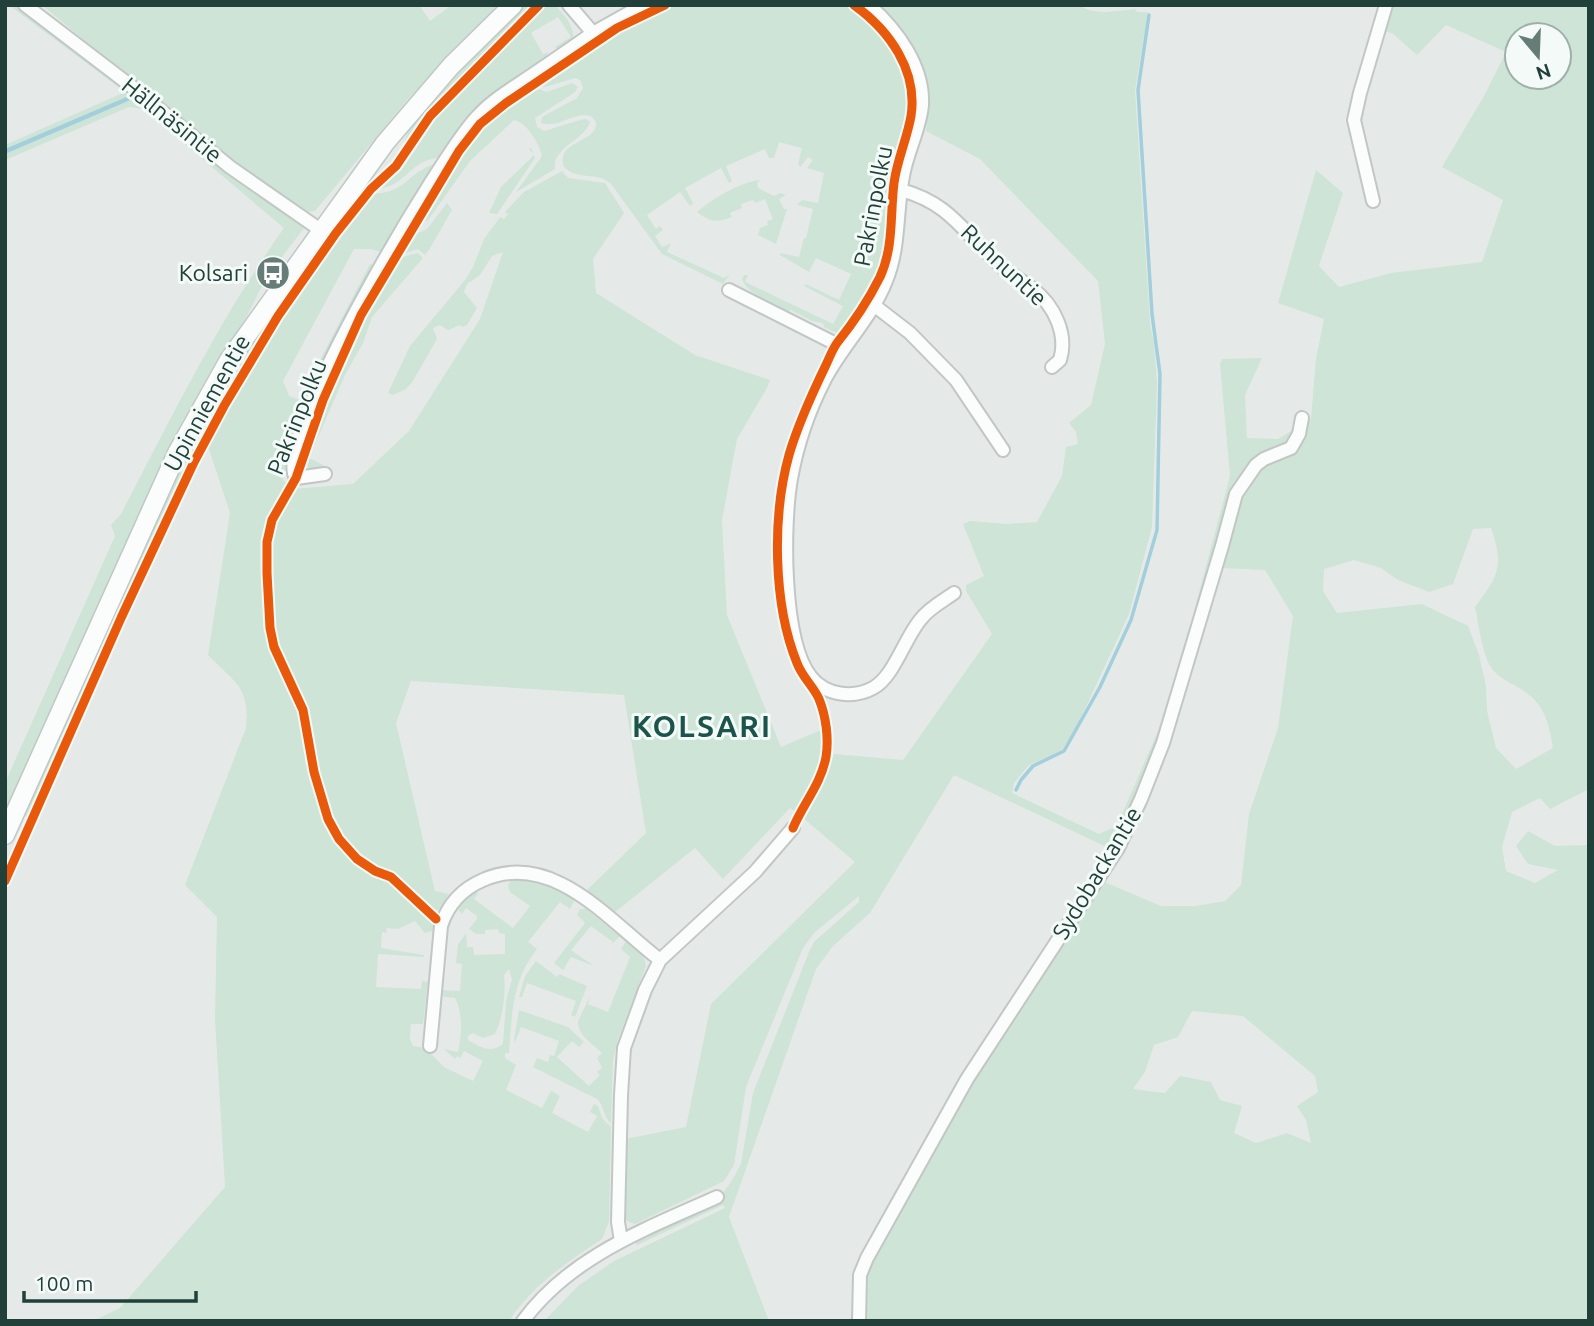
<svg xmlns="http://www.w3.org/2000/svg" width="1594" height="1326" viewBox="0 0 1594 1326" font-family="Ubuntu,sans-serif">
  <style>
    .green { fill: #cde4d6; fill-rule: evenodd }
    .water { fill: #a2cfdb }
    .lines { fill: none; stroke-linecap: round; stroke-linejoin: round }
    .stream { stroke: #a2cfdb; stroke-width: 3.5 }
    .street-casing { stroke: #c2c7c5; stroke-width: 16 }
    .secondary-casing { stroke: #c0c8c6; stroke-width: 21 }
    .street { stroke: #fbfcfc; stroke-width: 12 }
    .secondary { stroke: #fbfcfc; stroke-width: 18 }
    .cycleway-casing { stroke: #f3faf7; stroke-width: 13 }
    .cycleway { stroke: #e8590c; stroke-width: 9 }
    .labels { text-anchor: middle; stroke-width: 6; stroke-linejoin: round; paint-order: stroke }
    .street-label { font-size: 23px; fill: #21403a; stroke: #f3faf7 }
    .poi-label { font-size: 23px; fill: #21403a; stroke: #f3faf7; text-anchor: end }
    .district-label { font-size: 30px; font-weight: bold; letter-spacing: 2px; fill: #1b544b; stroke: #f3faf7 }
  </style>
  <rect width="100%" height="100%" fill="#e5eae8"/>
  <path class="green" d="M9 5H21L304 223V228L266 278 247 316 220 359 173 444 5 814V783L115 536 111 525 121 514C172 416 220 318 284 228L143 109 129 107 5 160V154L134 98 131 95 5 149V145L125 92Z
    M42 5H419L430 21 452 5H501L409 98 315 211 307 212 290 204 216 150Z
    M525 5H537L436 106 420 123 408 146 404 142 413 120 479 49Z
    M544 5H555C566 18 575 25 573 42L558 51 555 47 571 37 558 17 531 33 543 54 548 52 545 60 471 116 440 157C432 159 425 160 418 165 404 175 396 188 378 188L377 185 398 167 431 120Z
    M674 5C716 5 759 5 801 5 815 5 836 2 849 6 862 10 873 24 881 33 928 85 907 114 893 172 889 190 890 211 888 230 883 269 866 305 841 335L824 327 823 323 812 321 791 310 789 312C774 304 747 294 742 279L744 275H748L745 282 833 324 843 306 804 286 806 284 839 300 851 274 816 258 809 272 780 255V253L799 257 804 238H806L813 209 797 205 802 200 818 203 824 173 807 168 813 160 808 157 800 167 798 164 802 148 779 142 774 158H769L765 149 726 166 732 181 729 183 721 168 685 188 693 203 690 206 680 192 647 215 656 229 660 226 663 230 655 236 662 247 671 243 667 252 724 278 730 274 723 284 662 254 611 184C597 171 578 181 564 167 557 146 580 144 592 133 601 124 594 115 584 115 569 116 556 128 541 123L542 117 577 98 583 88 580 80 575 78 545 87H542L539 82C582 53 625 23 674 5Z
    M878 5H1078C1097 16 1114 11 1135 9L1137 12H1148L1135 90 1150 324 1154 343 1157 383 1152 527 1129 614 1078 724 1062 750 1028 766 1014 783 1012 793 1099 834 1117 826 1158 731 1192 619 1230 476 1220 364 1222 359 1262 358 1245 395 1247 438 1278 439 1311 419 1316 359 1324 319 1278 303 1316 170 1343 193 1319 266 1339 287 1391 273 1482 262 1503 200 1442 167 1484 96 1506 52 1446 25 1417 55 1392 33 1382 31 1390 5H1589V789L1550 809 1540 798 1512 812 1502 847 1506 871 1535 883 1558 870 1528 864 1516 846 1528 831 1555 846 1589 845V1321H864L865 1279 872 1258 977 1075 1102 881 1161 906H1196L1225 901 1241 885 1249 814 1278 728 1293 616 1265 570 1222 568 1245 482 1238 479 1169 717 1113 850 954 775 870 913 833 946 816 969 729 1217 769 1321H544L578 1286 614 1261 725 1208 723 1205 637 1245 634 1240 717 1201 731 1182 741 1164 753 1093 809 952 814 942 859 902V896L814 933 803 948 746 1087 734 1165 724 1181 635 1224 627 1221 623 1212 625 1139 686 1127 711 1004 855 862 802 817 819 789 834 754 903 760 992 634 966 591V585L984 576 963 524 970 521 1007 524 1037 522 1062 476 1066 447 1078 444 1076 432 1069 423 1091 405 1105 344 1098 281 980 159 926 131C932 77 918 42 878 5ZM1517 35H1559V77H1517ZM1491 528C1504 566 1499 575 1475 607 1479 624 1482 657 1493 670 1503 682 1518 685 1529 695 1546 708 1550 729 1553 748L1516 769 1496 748 1487 711 1486 686 1479 655 1468 626 1422 604 1337 613 1323 591 1324 569 1354 560 1381 568 1398 580 1429 592 1453 584 1473 529ZM1192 1011 1243 1016 1315 1076 1318 1092 1297 1106 1306 1120 1311 1143 1287 1133 1256 1143 1234 1133 1242 1106 1220 1100 1211 1082 1180 1076 1165 1093 1133 1089 1145 1072 1154 1045 1178 1037Z
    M572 83 578 87 574 93 535 118 537 127 544 131 580 120 586 119 590 122C584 141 552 147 555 169L516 192 542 156C539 143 527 123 514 120L470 161 428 220 421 223V221C442 186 459 148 488 120 501 107 517 97 532 87L547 92Z
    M531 148 535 158 497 214 489 213 501 187 534 155 529 149Z
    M431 165 436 167 385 253 371 249H354L283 381 289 396 307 403 283 480 293 489 353 484 409 431 480 319 503 252 492 256 480 275 467 284 464 292 477 308 467 325 462 327 460 325 448 330 440 325 433 328 437 339 413 381 406 389 393 395 388 393 410 346 465 280 473 267 484 239 500 217 504 219 508 214 505 212 524 192 562 171 568 178 605 183 624 213 593 259 596 293 695 355 770 380 767 388 737 439 722 520 727 615 781 747 821 730C826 764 815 785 797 813L790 808 723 879 695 848 614 913 586 891 646 833 624 695 411 681 396 723 435 891 449 894 439 910 427 912 434 923 433 931 425 933 415 921 398 929 387 928 386 933 382 932 381 948 424 955V957L378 954 376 987 421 989 422 981 428 982 423 1024H411L410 1039 413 1046 425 1048 444 1067 473 1081 483 1061 464 1051 460 1058 457 1056 455 1059 444 1049 458 1052C462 1035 463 1013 455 998L439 996V990L460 991 462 964 456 963 458 945 466 933 467 947H473L474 955 505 954V934L499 933 498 929 485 930V934H476L469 929 477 919V916L466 908 462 914 456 907 477 891 478 894 474 899 513 928 530 906 510 892 508 886 512 878C542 879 551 881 575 899L570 909 560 902 528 942 537 949C512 980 512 1014 509 1053H505V1058L516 1065 506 1090 542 1108 551 1091 560 1096 552 1113 588 1132 597 1116 590 1112 594 1104 598 1106 602 1118 611 1127 609 1222 602 1239C567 1262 532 1286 509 1321H93L120 1308 225 1187 215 1019 217 917 185 885 246 728C250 686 235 683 208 655L230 513 207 443 288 306 371 194C405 193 404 177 431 165ZM509 969 512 979 506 1001 503 1044C490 1054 480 1047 468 1040V1036L473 1033 483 1038 495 1034C503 1018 506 993 504 975Z
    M760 180 757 183 758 188 774 196 780 193 786 195 779 199 784 209H787L776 244 758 235 760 228 768 225 767 221 773 219 765 199 755 203 753 200 741 204 742 208 730 213 732 217C717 223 709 222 697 212 712 199 740 182 760 180Z
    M447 203 452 210 429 250 425 255 418 249 402 254 410 237 427 229Z
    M329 232 330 238C284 300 241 366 205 435 140 559 87 689 30 817H27L24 814 161 507 199 430 265 317Z
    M418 253 423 258 372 317 363 343 345 375 309 458 323 465 324 467 309 470 304 454C316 424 369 290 391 278V271L399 258Z
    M370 264 375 266 311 393 306 387Z
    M580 909H586L620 936 612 944 613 942 591 926 571 950 594 966 571 957 563 970 554 963 585 923 577 915Z
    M626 941 643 953 646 966 618 1039 613 1060 611 1123C602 1116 605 1106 597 1099L533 1067 537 1058 548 1062 550 1055 554 1056 559 1041 521 1027 515 1042 514 1040 519 1010 568 1027 584 1042 579 1047 572 1041 557 1057 589 1086 600 1075 597 1072 602 1068 597 1058 602 1053C593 1044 577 1035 578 1021L590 996 588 1004 608 1012 630 957 621 949Z
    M536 961 557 977 559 974 587 986 575 1017 571 1015 576 1001 527 983 522 997H519L525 976Z"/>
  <path class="water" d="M131 95 135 98 5 154V149Z"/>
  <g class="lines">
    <path class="stream" d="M1016 790 1021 780 1033 766 1064 751 1100 687 1131 620 1157 530 1160 374 1152 314 1138 90 1149 15"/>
    <g class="street-casing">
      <path id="street" d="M25 5 131 86 230 167 322 231
        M569 5 593 33 643 5
        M869 5C897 30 924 66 922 105 920 129 907 152 903 176 896 212 900 247 886 281 872 317 843 345 825 379 809 410 797 445 791 479 783 524 782 641 811 677 825 695 853 699 873 688 894 677 905 637 921 619 929 608 943 601 954 593
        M901 190C953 204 965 236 1002 267 1011 275 1023 281 1033 289 1054 305 1068 334 1060 360L1052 367
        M1373 201 1354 120 1360 93 1386 5
        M729 290 844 348
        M875 306 910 333 956 380 1003 450
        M325 474 296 478C269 442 442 153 477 117 492 100 513 88 532 75 553 61 573 47 593 33
        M660 960 755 872 793 828
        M430 1046 441 926C448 904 462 889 483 880 553 849 610 922 660 960L645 990 624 1048 621 1095 618 1222 621 1241
        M523 1321C571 1256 646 1229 717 1197
        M859 1321 860 1275 867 1258 967 1079 1118 848 1141 799 1163 743 1222 546 1236 494 1256 465 1264 459 1291 448 1299 434 1302 418"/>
    </g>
    <g class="secondary-casing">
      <path id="secondary" d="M5 835 177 453 229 360 385 143 451 66 513 5"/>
    </g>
    <use href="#street" class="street"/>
    <use href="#secondary" class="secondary"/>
    <g class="cycleway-casing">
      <path id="cycleway" d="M793 828C803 804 821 784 826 757 829 739 826 716 819 699 814 687 802 677 797 663 773 604 772 516 789 455 798 424 811 396 825 367 829 359 832 350 837 343 854 322 868 301 880 277 894 247 890 214 894 183 897 160 907 139 911 116 918 71 890 31 854 5
        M5 881 121 618 194 462 224 406 278 316 336 233 371 189 396 166 430 116 539 5
        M436 919 391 877 375 871 357 859 339 839 328 819 314 772 303 710 274 647 270 628 267 573V542L272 520 296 478 323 400 361 315 459 151 480 124 506 103 617 28 665 5"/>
    </g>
    <use href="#cycleway" class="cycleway"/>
  </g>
  <defs>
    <g id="bus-disc" transform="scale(1.75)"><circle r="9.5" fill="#667c77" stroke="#f3faf7"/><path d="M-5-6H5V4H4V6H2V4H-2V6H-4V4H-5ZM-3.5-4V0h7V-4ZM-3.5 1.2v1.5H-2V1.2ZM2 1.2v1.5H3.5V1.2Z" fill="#fff"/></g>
  </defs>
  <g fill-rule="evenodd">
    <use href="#bus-disc" x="273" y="273"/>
  </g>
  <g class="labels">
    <g class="street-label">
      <text transform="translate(172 120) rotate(39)" y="8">Hällnäsintie</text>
      <text transform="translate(873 206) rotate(-79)" y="8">Pakrinpolku</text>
      <text transform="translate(1004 265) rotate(43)" y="8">Ruhnuntie</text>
      <text transform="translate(207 403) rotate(-61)" y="8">Upinniementie</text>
      <text transform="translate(297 417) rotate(-68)" y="8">Pakrinpolku</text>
      <text transform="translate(1097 873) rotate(-59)" y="8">Sydobackantie</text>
    </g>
    <g class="poi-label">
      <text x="248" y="281">Kolsari</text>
    </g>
    <g class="district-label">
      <text x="702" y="737">KOLSARI</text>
    </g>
  </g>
  <rect width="1594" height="1326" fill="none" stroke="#21403a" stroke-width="14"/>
  <g transform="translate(1538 56) rotate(161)"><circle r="33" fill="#f3faf7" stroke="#9fb0ab" stroke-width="2"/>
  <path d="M0-5L12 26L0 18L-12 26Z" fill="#667c77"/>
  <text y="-10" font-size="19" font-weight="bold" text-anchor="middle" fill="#21403a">N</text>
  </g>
  <path d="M24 1291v10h172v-10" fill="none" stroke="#21403a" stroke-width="3.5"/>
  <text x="35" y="1291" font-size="21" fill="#21403a" stroke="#f3faf7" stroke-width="5" paint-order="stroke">100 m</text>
</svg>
